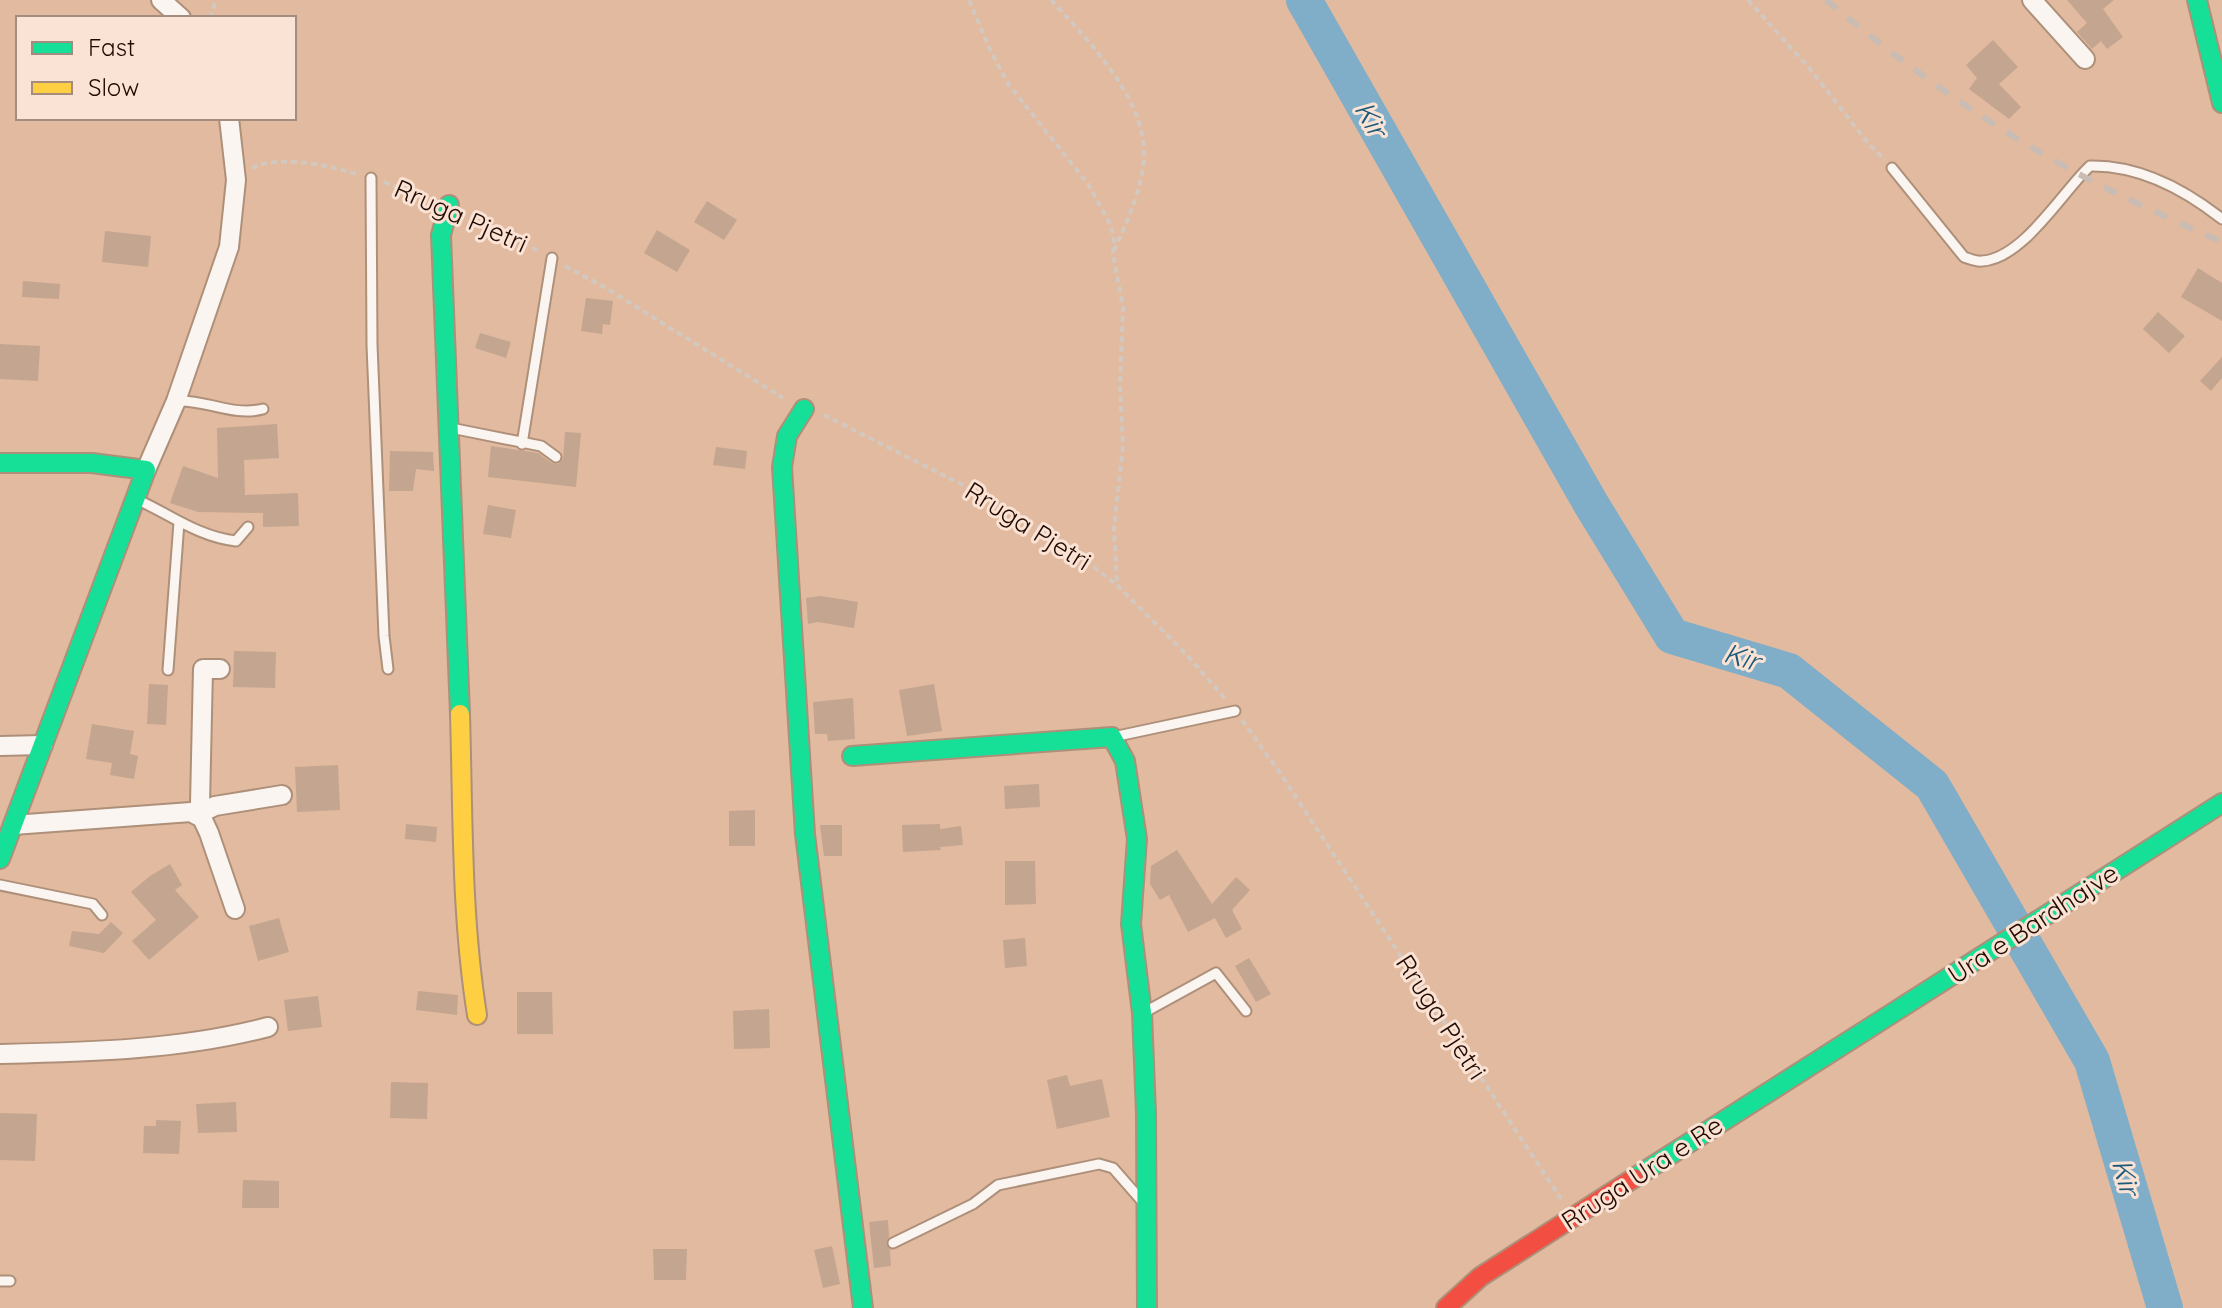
<svg xmlns="http://www.w3.org/2000/svg" width="2222" height="1308" viewBox="0 0 2222 1308" font-family="Quicksand,sans-serif">
  <style>
    .lines { fill: none; stroke-linecap: round; stroke-linejoin: round }
    .river { stroke: #80aec8; stroke-width: 36 }
    .building { fill: #c4a590 }
    .lane-casing { stroke: #ae907a; stroke-width: 13 }
    .street-casing { stroke: #ae907a; stroke-width: 22 }
    .fast-casing { stroke: #ae907a; stroke-width: 22 }
    .slow-casing { stroke: #ae907a; stroke-width: 22 }
    .jam-casing { stroke: #ae907a; stroke-width: 22 }
    .path { stroke: #d3c8bf; stroke-width: 4; stroke-dasharray: 6 4; stroke-linecap: butt }
    .lane { stroke: #faf5f1; stroke-width: 9 }
    .street { stroke: #faf5f1; stroke-width: 18 }
    .fast { stroke: #16e098; stroke-width: 18 }
    .slow { stroke: #ffcf43; stroke-width: 18 }
    .jam { stroke: #f24e42; stroke-width: 18 }
    .rail { stroke: #c8bcb4; stroke-width: 6; stroke-dasharray: 14 14; stroke-linecap: butt }
    .labels { text-anchor: middle; stroke-width: 6; stroke-linejoin: round; paint-order: stroke }
    .street-label { font-size: 26px; fill: #230a00; stroke: #fae3d4 }
    .water-label { font-size: 28px; font-style: italic; fill: #1b5a7b; stroke: #fae3d4 }
  </style>
  <rect width="100%" height="100%" fill="#e1ba9f"/>
  <g class="lines">
    <path class="river" d="M1304 0 1591 504 1672 636 1789 671 1932 785 2092 1061 2165 1308"/>
  </g>
  <path class="building" d="M2067 0H2114L2103 9 2123 37 2107 49 2101 41 2092 49 2077 32 2087 23Z
    M1993 40 2018 67 1999 84 2021 107 2009 119 1969 89 1977 78 1966 65Z
    M707 201 737 220 724 240 694 222Z
    M657 230 690 250 677 272 644 253Z
    M105 231 151 236 148 267 102 262Z
    M2198 268 2222 283V321L2181 297Z
    M23 281 60 284 59 299 22 297Z
    M586 298 613 301 610 325 603 324 602 334 581 331Z
    M2158 312 2185 336 2169 353 2143 329Z
    M480 333 511 342 506 358 475 348Z
    M0 344 40 346 38 381 0 379Z
    M2222 357V378L2211 391 2200 381Z
    M277 424 279 458 244 460 245 495 298 493 299 526 263 527V513L198 512 170 503 183 466 218 478 217 428Z
    M565 432 581 433 576 487 488 477 491 446 538 453 552 463 558 464 563 459Z
    M716 447 747 451 745 469 713 465Z
    M390 451 433 452 434 471 416 469 413 491H389Z
    M488 505 516 510 511 538 483 534Z
    M821 596 858 602 854 628 818 622 808 624 806 598Z
    M234 651 276 652 275 688 233 687Z
    M149 684 168 685 166 725 147 724Z
    M934 684 942 731 907 736 899 690Z
    M853 698 855 739 828 741 827 734H815L813 702Z
    M92 724 134 731 130 754 138 756 134 779 110 775 112 763 86 759Z
    M338 765 340 810 297 812 295 767Z
    M1039 784 1040 807 1005 809 1004 786Z
    M755 810V846H729V811Z
    M406 824 437 827 436 842 405 839Z
    M940 824V829L961 826 963 845 940 847 941 850 903 852 902 825Z
    M820 825H842V856H824Z
    M1177 850 1212 904 1236 877 1250 890 1232 910 1242 929 1226 938 1215 918 1188 932 1169 895 1160 900 1150 884 1151 866Z
    M1005 861H1035L1036 904 1005 905Z
    M170 864 182 885 175 890 199 917 149 960 132 941 156 920 131 892 150 876Z
    M279 918 289 952 258 961 249 926Z
    M111 922 123 933 104 953 69 946 72 931 99 934Z
    M1025 938 1027 966 1005 968 1003 940Z
    M1249 958 1271 994 1256 1002 1235 966Z
    M418 991 458 995 457 1015 416 1010Z
    M517 992H552L553 1034H517Z
    M318 996 322 1027 288 1031 284 1000Z
    M769 1009 770 1048 734 1049 733 1011Z
    M1067 1075 1070 1086 1102 1079 1110 1117 1057 1129 1047 1080Z
    M391 1082 428 1083 427 1119 390 1118Z
    M236 1102 237 1132 198 1133 196 1104Z
    M0 1113 37 1114 35 1161 0 1160Z
    M156 1120 181 1121 179 1154 143 1153 144 1126H156Z
    M243 1180 279 1181V1208H242Z
    M888 1220 889 1237 886 1243 890 1250 891 1266 874 1268 869 1222Z
    M832 1246 840 1284 823 1288 814 1250Z
    M653 1249H687L686 1280H654Z"/>
  <g class="lines">
    <g class="lane-casing">
      <path id="lane" d="M1892 168 1964 257C1970 259 1977 262 1982 261 2023 259 2063 191 2090 166 2140 165 2184 189 2222 219
        M371 178 372 345 384 636 388 669
        M176 401C206 399 232 417 263 409
        M451 428 541 446 556 457
        M522 444 552 258
        M138 500C171 515 199 537 236 541L248 527
        M168 670 179 522
        M1113 737 1235 711
        M0 885 93 904 102 915
        M1145 1012 1216 973 1246 1011
        M893 1243 973 1204 998 1185 1099 1164 1113 1168 1141 1200
        M0 1281H10"/>
    </g>
    <g class="street-casing">
      <path id="street" d="M161 0 181 18
        M2032 0 2085 59
        M146 470 176 401 229 247 236 180 229 118
        M220 669H203L200 804 196 815 215 806 282 795
        M0 746 43 745
        M13 825 191 812 202 818 209 833 235 909
        M0 1054C89 1052 181 1050 268 1027"/>
    </g>
    <g class="fast-casing">
      <path id="fast" d="M2197 0 2222 103
        M449 205 441 235 460 714
        M804 409 787 436 782 467 805 834 863 1308
        M0 463H92L146 470 0 859
        M852 756 1112 737 1125 761 1137 839 1131 924 1142 1013 1146 1113 1147 1308
        M1634 1178 2222 803"/>
    </g>
    <g class="slow-casing">
      <path id="slow" d="M460 714C463 814 461 915 477 1015"/>
    </g>
    <g class="jam-casing">
      <path id="jam" d="M1446 1308 1480 1277 1634 1178"/>
    </g>
    <path class="path" d="M969 0 991 52 1009 85 1088 184 1110 224 1114 237 1113 254 1123 307 1120 385 1123 446 1114 529 1117 584
      M1051 0C1087 39 1142 95 1144 150 1145 184 1127 221 1114 251
      M1748 0 1810 69 1867 142 1885 160
      M210 18 216 0
      M252 168C280 154 331 166 360 175
      M384 182 428 200
      M470 215 540 252
      M565 266 606 288 783 398
      M824 415 989 498 1060 540 1118 586 1187 655 1227 701
      M1242 720 1282 776 1561 1199"/>
    <use href="#lane" class="lane"/>
    <use href="#street" class="street"/>
    <use href="#fast" class="fast"/>
    <use href="#slow" class="slow"/>
    <use href="#jam" class="jam"/>
    <path class="rail" d="M1826 0C1898 60 1975 116 2057 162 2110 192 2166 217 2222 242"/>
  </g>
  <g class="labels">
    <g class="street-label">
      <text transform="translate(461 216) rotate(24)" y="9">Rruga Pjetri</text>
      <text transform="translate(1028 526) rotate(32)" y="9">Rruga Pjetri</text>
      <text transform="translate(2033 924) rotate(-33)" y="9">Ura e Bardhajve</text>
      <text transform="translate(1441 1017) rotate(57)" y="9">Rruga Pjetri</text>
      <text transform="translate(1642 1173) rotate(-33)" y="9">Rruga Ura e Re</text>
    </g>
    <g class="water-label">
      <text transform="translate(1371 119) rotate(60)" y="10">Kir</text>
      <text transform="translate(1742 657) rotate(17)" y="10">Kir</text>
      <text transform="translate(2126 1177) rotate(74)" y="10">Kir</text>
    </g>
  </g>
  <rect x="16" y="16" width="280" height="104" fill="#fae3d4" stroke="#a48c7f" stroke-width="2"/>
  <rect x="32" y="42" width="40" height="12" fill="#16e098" stroke="#a48c7f" stroke-width="2"/>
  <text x="88" y="56" font-size="24" fill="#230a00">Fast</text>
  <rect x="32" y="82" width="40" height="12" fill="#ffcf43" stroke="#a48c7f" stroke-width="2"/>
  <text x="88" y="96" font-size="24" fill="#230a00">Slow</text>
</svg>
